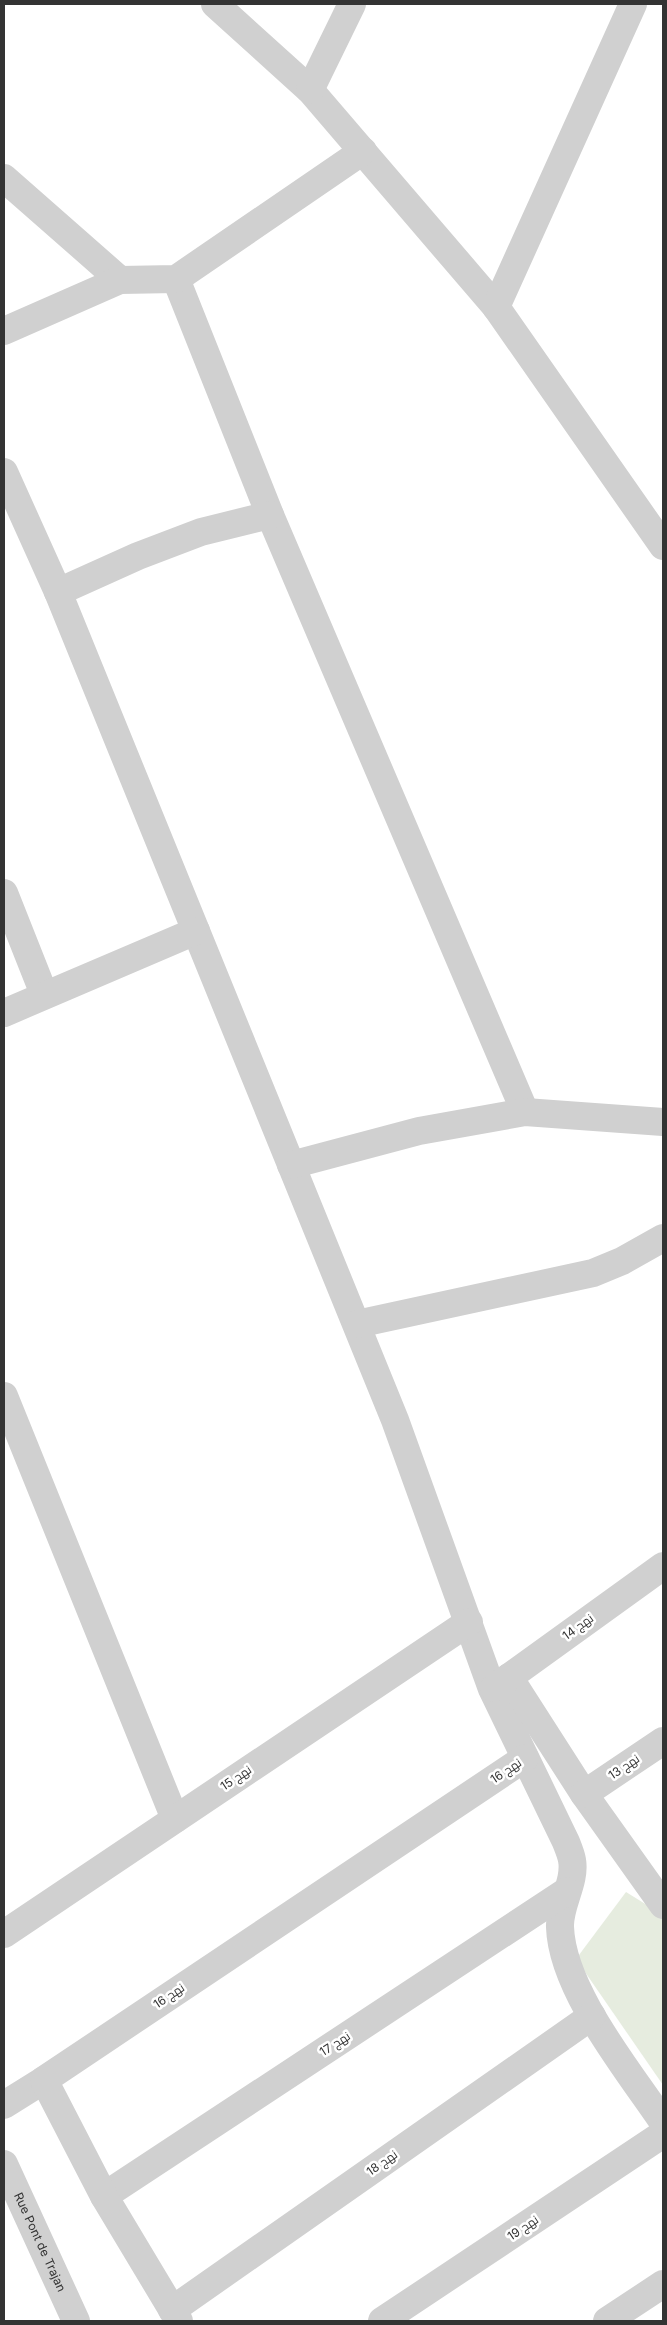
<svg xmlns="http://www.w3.org/2000/svg" width="667" height="2325" viewBox="0 0 667 2325" font-family="Inter,Cairo,sans-serif">
  <style>
    .green { fill: #e6ecdf }
    .lines { fill: none; stroke-linecap: round; stroke-linejoin: round }
    .street { stroke: #d0d0d0; stroke-width: 28 }
    .labels { text-anchor: middle; stroke-width: 5; stroke-linejoin: round; paint-order: stroke }
    .street-label { font-size: 12px; fill: #333; stroke: #fff }
  </style>
  <rect width="100%" height="100%" fill="#fff"/>
  <path class="green" d="M626 1892 663 1915V2085L576 1959Z"/>
  <g class="lines">
    <g class="street">
      <path d="M215 4 310 90 496 307 663 546"/>
      <path d="M310 90 352 4"/>
      <path d="M4 178 120 280"/>
      <path d="M176 279 270 515 525 1112"/>
      <path d="M496 307 633 4"/>
      <path d="M4 331 120 280 176 279 363 151"/>
      <path d="M4 472 58 592"/>
      <path d="M270 515 201 532 138 556 58 592 395 1420 492 1689 566 1842C568 1847 571 1854 572 1860 576 1882 559 1905 560 1927 562 1990 628 2070 663 2122"/>
      <path d="M4 893 44 994"/>
      <path d="M4 1013 196 931"/>
      <path d="M291 1165 419 1131 525 1112 663 1122"/>
      <path d="M357 1324 593 1273 622 1261 663 1238"/>
      <path d="M4 1396 175 1819"/>
      <path d="M509 1677 584 1794 663 1905"/>
      <path d="M494 1688 663 1566"/>
      <path d="M584 1794 663 1741"/>
      <path d="M4 1934 469 1622"/>
      <path d="M4 2105 44 2080"/>
      <path id="s1" d="M4 2164 76 2321"/>
      <path d="M104 2196 567 1891"/>
      <path d="M172 2310 592 2016"/>
      <path d="M179 2321 104 2196 44 2080 525 1758"/>
      <path d="M382 2321 663 2134"/>
      <path d="M607 2321 663 2284"/>
    </g>
  </g>
  <g class="labels">
    <g class="street-label">
      <text transform="translate(578 1627) rotate(-36)" y="4">نهج 14</text>
      <text transform="translate(624 1767) rotate(-34)" y="4">نهج 13</text>
      <text transform="translate(506 1771) rotate(-34)" y="4">نهج 16</text>
      <text transform="translate(236 1778) rotate(-34)" y="4">نهج 15</text>
      <text transform="translate(169 1996) rotate(-34)" y="4">نهج 16</text>
      <text transform="translate(335 2044) rotate(-33)" y="4">نهج 17</text>
      <text transform="translate(382 2163) rotate(-35)" y="4">نهج 18</text>
      <text transform="translate(523 2228) rotate(-34)" y="4">نهج 19</text>
      <text dy="4" stroke="none"><textPath href="#s1" startOffset="86">Rue Pont de Trajan</textPath></text>
    </g>
  </g>
  <rect width="667" height="2325" fill="none" stroke="#333333" stroke-width="10"/>
</svg>
